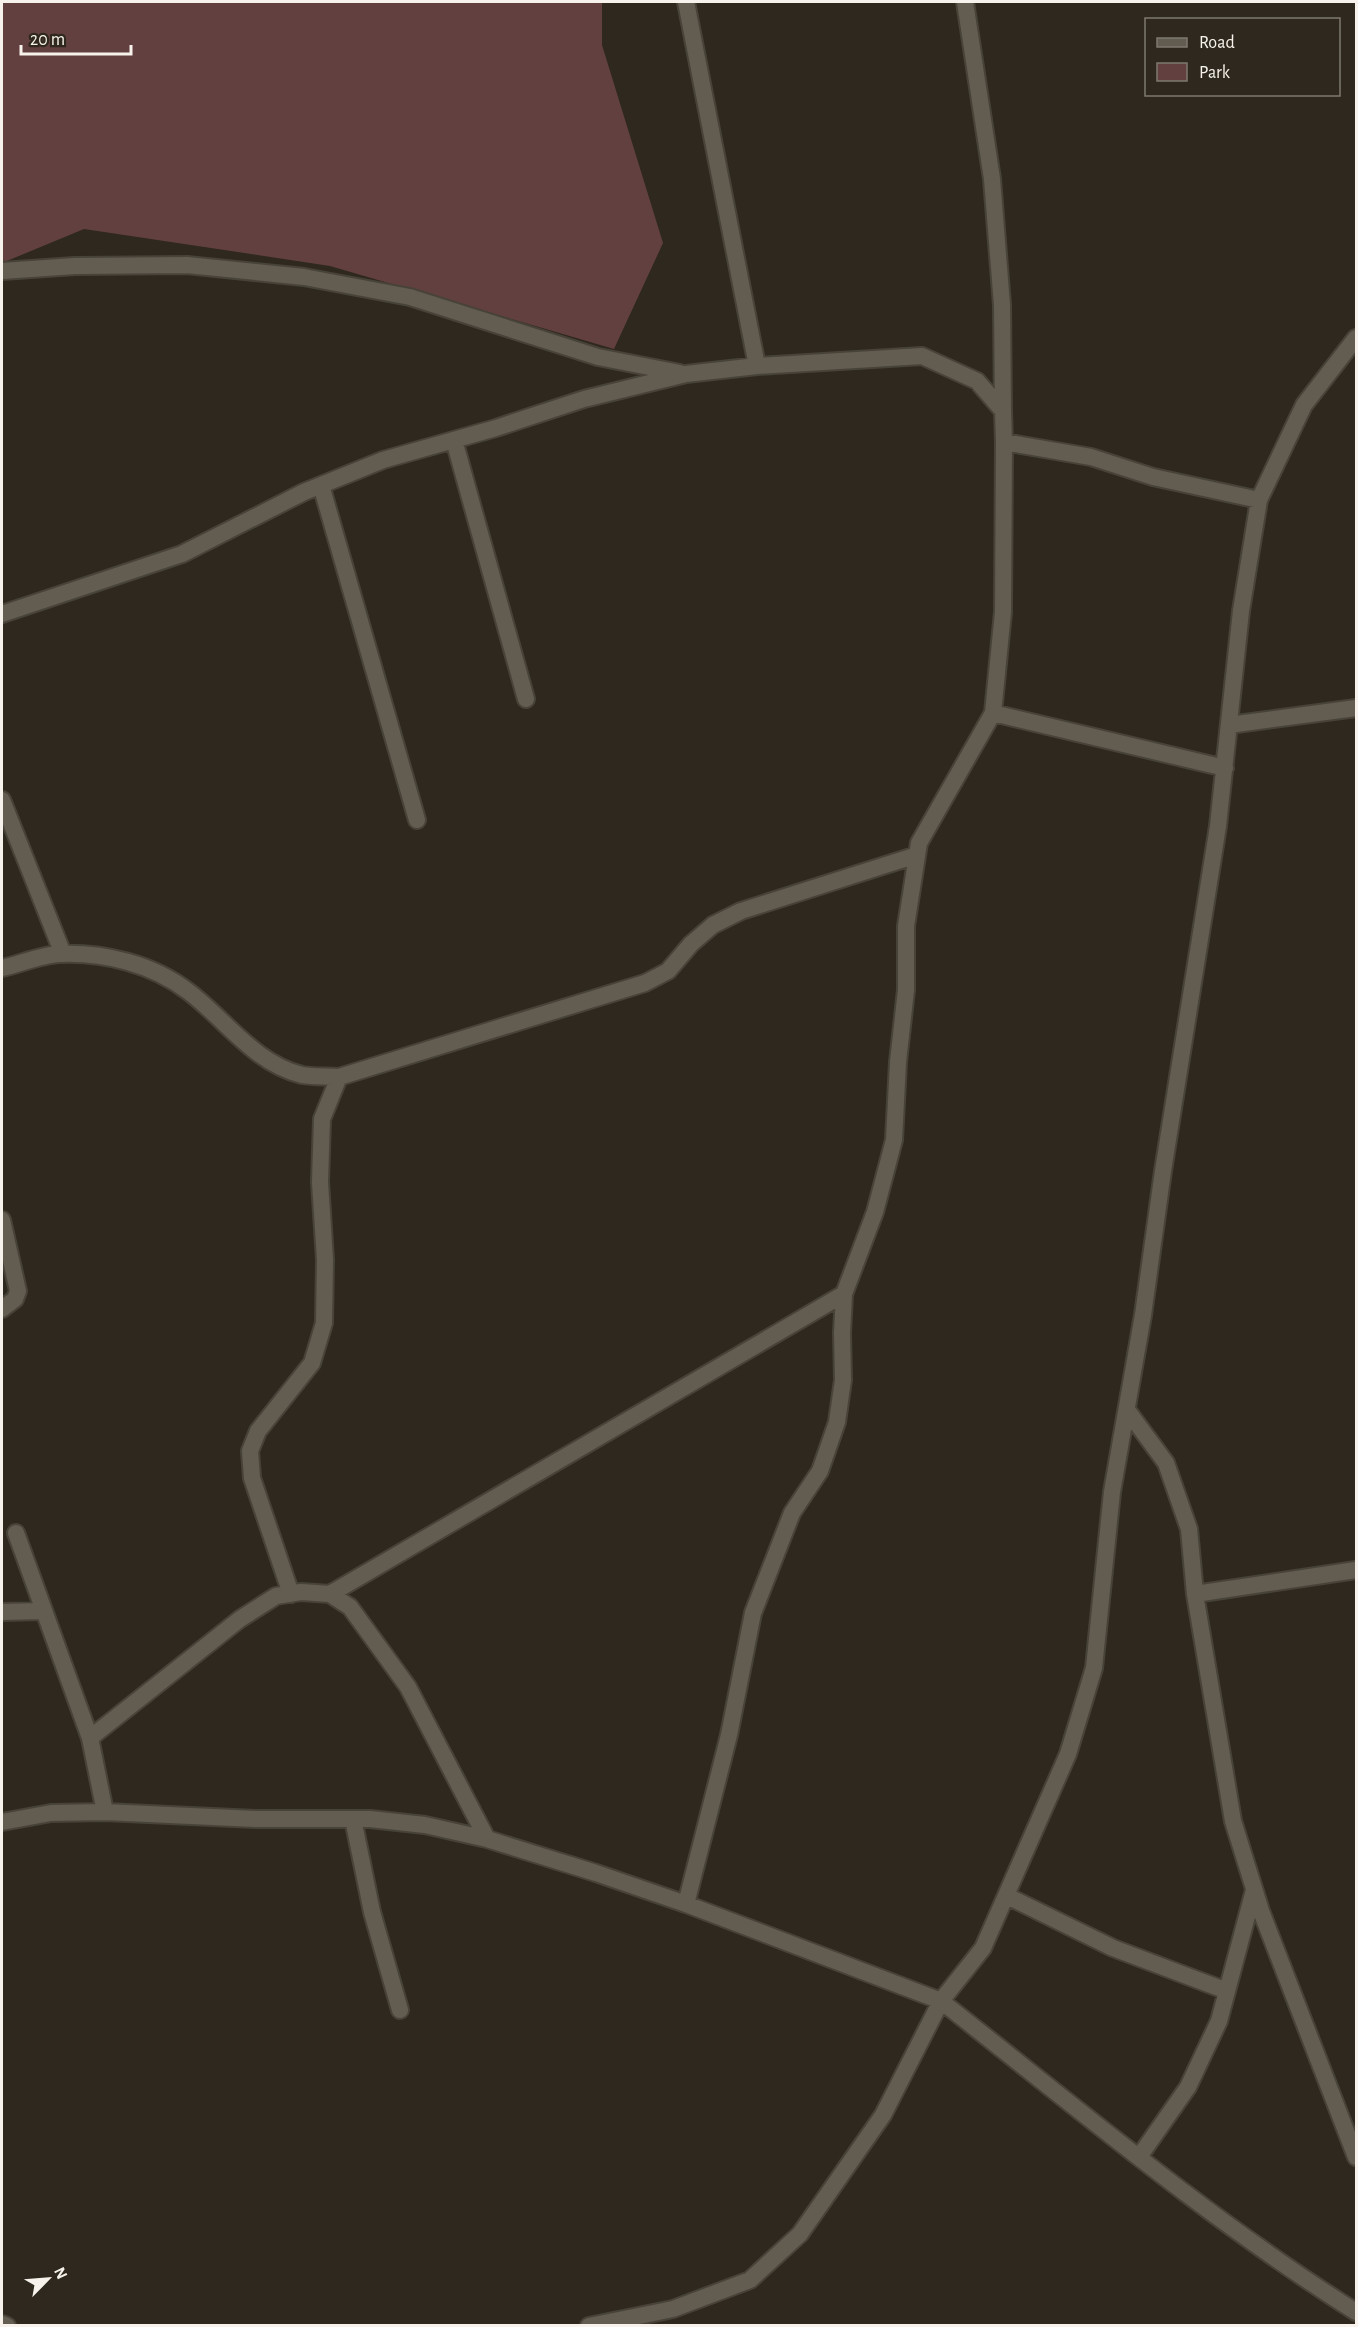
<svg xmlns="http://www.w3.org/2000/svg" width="1358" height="2327" viewBox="0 0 1358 2327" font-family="'Alegreya Sans',sans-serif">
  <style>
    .green { fill: #624040 }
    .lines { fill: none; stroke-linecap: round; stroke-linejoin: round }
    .minor-casing { stroke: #484339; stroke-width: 20 }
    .minor { stroke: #635c51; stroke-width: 16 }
  </style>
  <rect width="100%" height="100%" fill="#2e281e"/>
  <path class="green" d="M2 2H602V45L663 243 614 349 330 266 84 229 2 263Z"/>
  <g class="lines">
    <g class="minor-casing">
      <path id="minor" d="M686 2 757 366
        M965 2 992 179 1002 305 1003 411
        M2 271 75 266 187 265 304 277 410 297 598 357 680 373
        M454 440 526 699
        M321 485 417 820
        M1259 500 1304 405 1356 338
        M2 614 182 554 304 492 383 460 496 428 584 399 686 374 757 366 922 356 977 381 1003 411 1004 442 1091 457 1153 477 1259 500 1241 611 1218 826 1163 1171 1143 1315 1112 1492 1094 1668 1068 1754 983 1948 941 2001C1077 2108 1210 2220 1356 2312
        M993 713 1225 768
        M1229 725 1356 708
        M2 800 63 954
        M2 968C20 964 41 955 59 954 104 952 153 964 189 992 226 1020 254 1063 302 1075 314 1077 327 1076 339 1077L645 983 668 971 691 944 713 925 741 911 917 855
        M2 1220 18 1291 15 1299 2 1309
        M1127 1410 1166 1463 1189 1529 1195 1594 1233 1821 1261 1911 1356 2157
        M16 1533 90 1738
        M291 1594 252 1478 250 1451 258 1431 312 1363 324 1323 325 1260 320 1182 322 1119 339 1077
        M330 1594 844 1294
        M1195 1594 1356 1570
        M2 1612 42 1611
        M105 1812 90 1738 240 1619 276 1596 301 1592 330 1594 350 1607 408 1687 487 1839
        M353 1819 372 1912 400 2010
        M2 1822 51 1813 105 1812 256 1819H370L425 1825 487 1839 596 1873 686 1904 941 2001 883 2115 800 2234 750 2280 673 2309 589 2326
        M1007 1896 1113 1948 1227 1991
        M686 1904 729 1735 753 1613 792 1513 820 1471 837 1422 843 1380 842 1333 844 1294 875 1212 894 1140 898 1062 906 990V926L919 843 993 713 1003 612 1004 442
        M1139 2157 1188 2087 1219 2021 1254 1890
        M2 2324 7 2326"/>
    </g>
    <use href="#minor" class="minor"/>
  </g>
  <rect width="1358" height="2327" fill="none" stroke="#f7f3ec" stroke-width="6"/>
  <rect x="1145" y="18" width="195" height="78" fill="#2e281e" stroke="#7e7970" stroke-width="1.5"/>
  <rect x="1157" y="38" width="30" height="9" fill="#635c51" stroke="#7e7970" stroke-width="1.5"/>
  <text x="1199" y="48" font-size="18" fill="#f7f3ec">Road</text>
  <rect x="1157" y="63" width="30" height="18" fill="#624040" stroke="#7e7970" stroke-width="1.5"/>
  <text x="1199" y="78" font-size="18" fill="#f7f3ec">Park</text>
  <g transform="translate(48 2279) rotate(65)" stroke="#2e281e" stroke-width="4.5" paint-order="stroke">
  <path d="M0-4.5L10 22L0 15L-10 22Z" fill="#f7f3ec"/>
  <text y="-9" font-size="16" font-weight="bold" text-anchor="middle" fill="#f7f3ec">N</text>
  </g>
  <path d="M21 45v9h110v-9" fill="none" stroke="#f7f3ec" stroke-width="3"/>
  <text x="30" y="45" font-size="18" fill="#f7f3ec" stroke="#2e281e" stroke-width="4.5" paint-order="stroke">20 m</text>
</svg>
